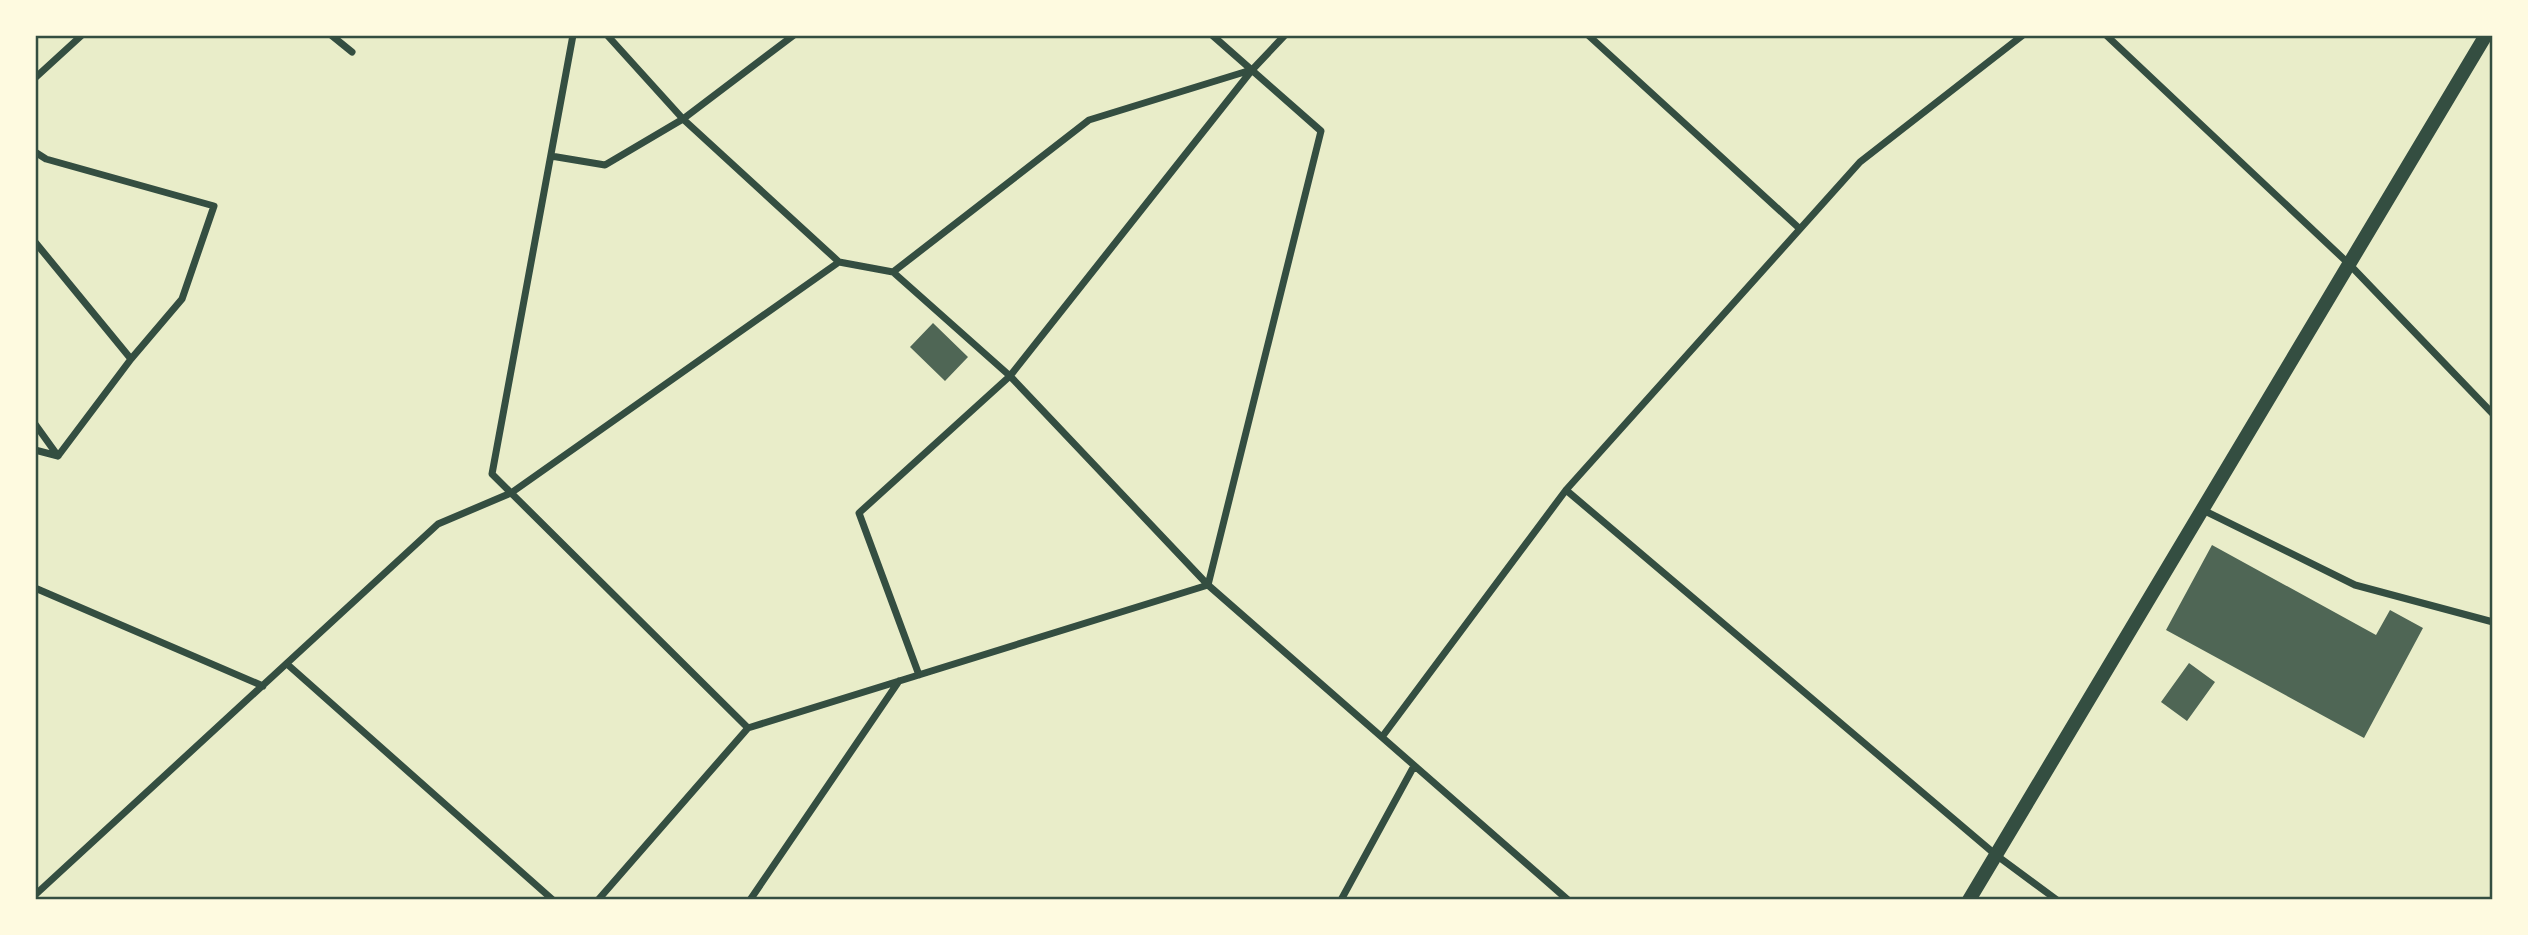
<svg xmlns="http://www.w3.org/2000/svg" width="2528" height="935" viewBox="0 0 2528 935" font-family="Rubik,sans-serif">
  <style>
    .building { fill: #4f6655 }
    .lines { fill: none; stroke-linecap: round; stroke-linejoin: round }
    .minor { stroke: #344e41; stroke-width: 7 }
    .secondary { stroke: #344e41; stroke-width: 14 }
    .neatline { fill: none; stroke: #344e41; stroke-width: 2.5 }
  </style>
  <rect width="100%" height="100%" fill="#e9edc9"/>
  <path class="building" d="M933 323 968 357 945 381 910 347Z
    M2212 545 2376 635 2390 610 2423 628 2364 738 2166 630Z
    M2189 663 2215 682 2187 721 2161 702Z"/>
  <g class="lines">
    <path class="minor" d="M331 35 352 52
      M573 35 492 474 748 728
      M607 35 683 119 839 262 893 272 1010 376 1208 585 1568 900
      M1588 35 1800 229
      M2106 35 2349 264 2493 414
      M35 78 82 35
      M35 152 46 159 214 206 182 299 131 359 58 456 35 450
      M551 156 605 165 683 119 794 35
      M35 242 131 359
      M893 272 1089 120 1251 70
      M35 424 58 456
      M1566 490 1996 855 2057 900
      M2203 510 2355 585 2493 622
      M35 588 263 686
      M287 664 553 900
      M919 675 859 513 1010 376 1252 70 1285 35
      M1382 737 1566 490 1860 162 2023 35
      M35 895 438 524 511 493 839 262
      M598 900 748 728 1208 585 1321 131 1212 35
      M750 900 899 681
      M1341 900 1414 766"/>
    <path class="secondary" d="M1969 900 2486 35"/>
  </g>
  <rect width="2528" height="935" fill="none" stroke="#fefae0" stroke-width="74"/>
  <rect x="37" y="37" width="2454" height="861" class="neatline"/>
</svg>
